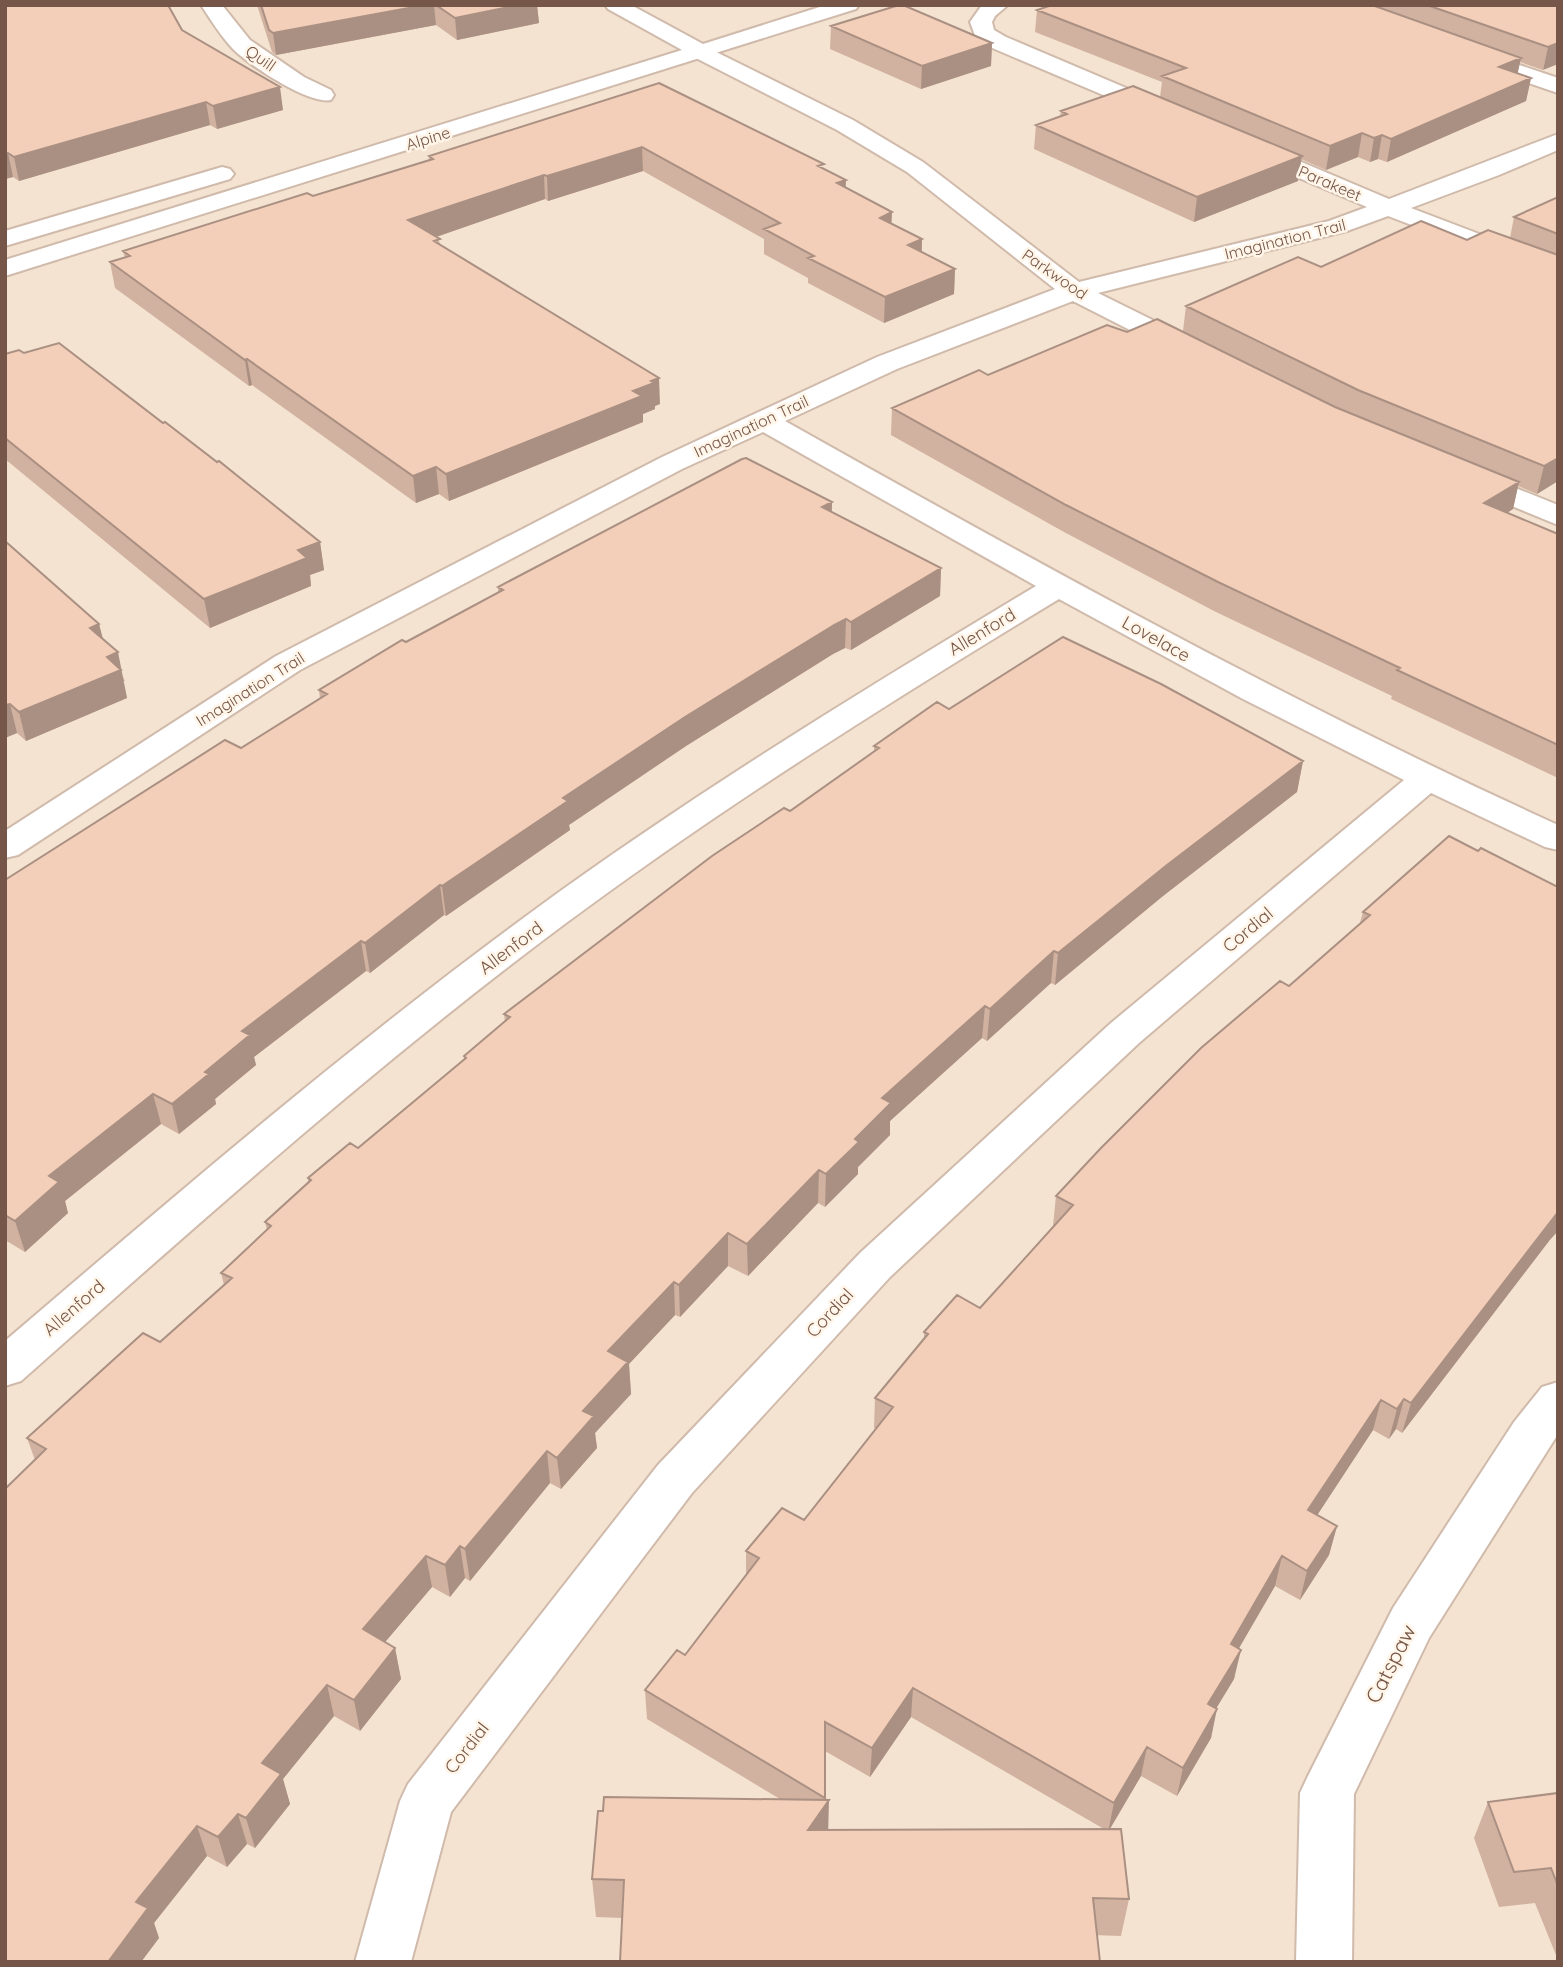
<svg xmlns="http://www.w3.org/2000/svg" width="1563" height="1967" viewBox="0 0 1563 1967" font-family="Quicksand,sans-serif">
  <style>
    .residential { fill: #f4e3d0 }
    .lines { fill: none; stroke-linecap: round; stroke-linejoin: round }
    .minor-casing { stroke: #d0baab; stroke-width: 4 }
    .tertiary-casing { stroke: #d0baab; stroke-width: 4 }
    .minor { fill: #fff; fill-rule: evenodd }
    .tertiary { fill: #fff; fill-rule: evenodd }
    .wall { fill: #d1b19f; fill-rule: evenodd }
    .shaded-wall { fill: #aa9082 }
    .building { fill: #f3ceb9; stroke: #aa9082; stroke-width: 2 }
    .labels { text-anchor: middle; stroke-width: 5; stroke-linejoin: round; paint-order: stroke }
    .far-street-label { font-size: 16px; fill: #755648; stroke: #fff5e8 }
    .street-label { font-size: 18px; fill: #755648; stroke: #fff5e8 }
    .near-street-label { font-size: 21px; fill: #755648; stroke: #fff5e8 }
  </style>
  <rect width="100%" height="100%" fill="#fdf1e2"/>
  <path class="residential" d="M5 5H1558V1962H5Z"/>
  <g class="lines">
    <g class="minor-casing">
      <path id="minor" d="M201 5H222L250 40 304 77 331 90 334 95 331 100C309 105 251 66 234 50 222 38 211 20 201 5Z
        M982 5H1008L995 16 992 22 994 30 1006 37 1171 107 1174 112 1171 117H1155L990 47 976 38 970 22Z
        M700 44 853 120 923 162 1079 282 1329 221 1367 207 1243 154 1239 149 1243 144H1259L1389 199 1558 134V150L1499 175 1411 208 1558 264V281L1388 216 1347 231 1098 293 1199 343 1203 349 1199 355 1189 357 1179 355 1073 301 897 369 785 421C1039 564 1292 704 1558 825V850L1545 847 1431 793 1139 1043 890 1277 692 1493 451 1812 411 1962H355L400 1801 408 1784 658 1465 860 1253 1111 1023 1404 780 1243 699 1059 599C889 702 721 808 562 926 373 1067 197 1225 21 1381L5 1386V1341C178 1193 350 1045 533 911 694 793 865 689 1036 586L763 432 682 469 300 670 18 855 5 858V831L276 656 662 457 877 357 1055 289 907 172 837 130 692 56 689 51 692 46Z
        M1469 48 1558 78V93L1461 60 1458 55 1461 50Z
        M1466 468 1558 505V525L1456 483 1451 477 1456 471Z
        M1558 1382V1434L1429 1638 1354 1794 1352 1962H1296L1300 1793 1308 1776 1393 1608 1514 1422 1542 1387Z"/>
    </g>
    <g class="tertiary-casing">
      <path id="tertiary" d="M605 5H631L703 44 826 5H859L856 9 5 276V260L682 50 608 9Z
        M222 167 230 169 234 174 230 179 5 246V231Z"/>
    </g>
    <use href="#minor" class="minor"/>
    <use href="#tertiary" class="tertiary"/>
  </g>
  <path class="wall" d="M5 5 182 30 283 110 217 129 210 125 19 181 13 177 5 179Z
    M257 5H537L539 23 457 40 436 25 276 55 272 52Z
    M1052 5H1558L1543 70 1520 62 1517 74 1531 78 1526 101 1387 162 1378 159 1370 162 1358 157 1326 170 1301 159 1298 181 1194 222 1034 149 1036 125 1060 116 1061 111 1160 97 1162 82 1035 32 1037 10Z
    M831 26 992 43 991 66 921 89 830 49Z
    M659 83 824 170 892 224 922 239V252L955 269 954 294 884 323 808 283V278L764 254V239L643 171 548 201 545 199 436 237 441 245 660 404 655 406V409L643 414V422L449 501 439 494 416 503 252 385 249 386 115 288 110 262 125 258 123 251 313 196 429 160V156Z
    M1558 197V481L1537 494 1518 486 1513 509 1507 513 1558 534V778L1391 699 1392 696 1214 611 1064 532 891 435 892 408 988 375 1127 332 1183 331 1186 306 1321 267 1467 240 1510 238 1514 217Z
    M24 353 320 542 324 570 310 575 311 586 210 628 5 459V354Z
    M832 502V512L941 568 940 596 851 650 845 648 833 654 686 746 569 825 570 830 446 916 444 915 370 973 366 971 254 1057 256 1065 215 1099 216 1104 179 1134 161 1124 65 1201 68 1213 25 1252 5 1240V880L241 748 320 699 319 690 498 592V587Z
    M5 541 99 624 103 639 125 681H123L127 698 26 741 17 733 5 738Z
    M949 709 1303 761 1297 792 1163 896 1055 985 1051 983 987 1041 982 1038 890 1121V1135L858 1167V1174L825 1207 818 1203 748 1276 728 1266 680 1317 675 1315 629 1364 631 1394 595 1433 597 1448 561 1489 550 1483 470 1581 465 1578 450 1597 432 1587 385 1642 395 1648 401 1679 360 1731 334 1716 283 1779 290 1804 255 1848 247 1844 227 1867 207 1856 154 1923 159 1938 141 1962H5L35 1460 27 1438 160 1342 224 1285 221 1273 267 1230 265 1222 308 1183V1178L358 1148 464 1059V1056L505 1022 504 1014 874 752V746Z
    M1449 836 1549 1241 1402 1433 1396 1429 1389 1439 1373 1430 1317 1515 1337 1526 1329 1555 1300 1600 1275 1586 1239 1648 1234 1679 1216 1709 1211 1738 1177 1796 1141 1776 1110 1829 1129 1899 1121 1936 596 1917 592 1879 780 1799 647 1719 645 1690 685 1655 746 1575V1551L804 1520 876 1429 874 1428 875 1398 924 1339V1332L980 1308 1053 1226 1056 1196 1289 986 1360 923 1363 912ZM911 1717 1104 1829 828 1830 825 1800V1751L870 1777Z
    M1558 1793V1960L1535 1903 1499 1907 1474 1838 1488 1802Z"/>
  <path class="shaded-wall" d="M425 5H434L436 25 276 55 273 33Z
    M518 5H537L539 23 457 40 455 18Z
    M992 43 991 66 921 89 922 66Z
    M1558 43V64L1543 70 1548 47Z
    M1521 58 1516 81 1499 67Z
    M1531 78 1526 101 1387 162 1391 139Z
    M280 87 283 110 217 129 213 106Z
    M206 102 210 125 19 181 14 157Z
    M1362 133 1358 157 1326 170 1330 146Z
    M1382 135 1378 159 1370 162 1374 138Z
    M642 147 643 171 548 201 547 176Z
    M8 153 13 177 5 179V154Z
    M1302 156 1298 181 1194 222 1197 197Z
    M544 175 545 199 410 246 408 220Z
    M846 180 845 205 837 183Z
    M892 212 891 237 880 218Z
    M922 239 921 265 908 245Z
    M955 269 954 294 884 323 885 297Z
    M247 359 252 385 249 386 245 360Z
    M659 378 660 404 655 406V409L643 414V422L449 501 446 474 633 391Z
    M1558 458V481L1537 494 1544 466Z
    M436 467 439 494 416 503 413 476Z
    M1519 482 1513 509 1478 531 1484 503Z
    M832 502 831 530 822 507Z
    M320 542 324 570 310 575 311 586 210 628 204 599 298 550Z
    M941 568 940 596 851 650V622Z
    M846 619 845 648 833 654 686 746 569 825 570 830 446 916 442 886 563 798 685 717 834 625Z
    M99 624 106 652 90 628Z
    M118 652 127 698 26 741 19 712 107 657Z
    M10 704 17 733 5 738V705Z
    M1303 761 1297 792 1163 896 1055 985 1058 953 1167 865Z
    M440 885 444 915 370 973 365 943Z
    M361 941 366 971 254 1057 256 1065 215 1099 216 1104 179 1134 172 1104 205 1072 242 1031Z
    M1054 951 1051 983 987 1041 990 1009Z
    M985 1006 982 1038 890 1121V1135L858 1167V1174L825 1207 826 1174 855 1139 882 1098Z
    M153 1094 161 1124 65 1201 68 1213 25 1252 15 1221 49 1176Z
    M819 1170 818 1203 748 1276 747 1244Z
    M1558 1212V1231L1549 1241 1402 1433 1411 1403Z
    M728 1233V1266L680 1317 679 1285Z
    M674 1282 675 1315 629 1364 631 1394 595 1433 597 1448 561 1489 557 1458 583 1411 608 1351Z
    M1404 1399 1396 1429 1389 1439 1397 1409Z
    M1381 1400 1373 1430 1301 1540 1308 1510Z
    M547 1451 550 1483 470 1581 465 1549Z
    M1337 1526 1329 1555 1300 1600 1307 1571Z
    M460 1546 465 1578 450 1597 445 1565Z
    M426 1556 432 1587 369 1661 363 1629Z
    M1282 1556 1275 1586 1224 1674 1231 1644Z
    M395 1648 401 1679 360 1731 354 1700Z
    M1241 1650 1234 1679 1201 1733 1208 1704Z
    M327 1685 334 1716 283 1779 290 1804 255 1848 246 1818 262 1763Z
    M913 1688 911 1717 870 1777 872 1748Z
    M1217 1709 1211 1738 1177 1796 1183 1768Z
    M1147 1747 1141 1776 1108 1832 1114 1803Z
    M829 1800 828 1838 808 1830Z
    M238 1814 247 1844 227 1867 218 1837Z
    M197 1826 207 1856 154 1923 159 1938 141 1962H108L136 1902Z"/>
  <path class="building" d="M5 5H168L182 30 280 87 213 106 206 102 14 157 8 153 5 154Z
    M261 5H425L273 33 269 30Z
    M436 5H518L455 18Z
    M899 5H903L992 43 922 66 831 26Z
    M1052 5H1372L1521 58 1499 67 1531 78 1391 139 1382 135 1374 138 1362 133 1330 146 1162 76 1186 68 1037 10Z
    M1427 5H1558V43L1548 47Z
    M659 83 824 164 818 166 846 180 837 183 892 212 880 218 922 239 908 245 955 269 885 297 808 258 814 256 764 229 780 223 642 147 547 176 544 175 408 220 440 239 434 241 659 378 651 381 654 383 633 391 642 396 446 474 436 467 413 476 247 359 245 360 110 262 130 256 123 251 307 193 313 196 433 159 429 156Z
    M1133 86 1302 156 1197 197 1036 125 1067 114 1061 111Z
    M1558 197V234L1514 217Z
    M1421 221 1467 240 1488 230 1558 255V458L1544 466 1358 390 1186 306 1298 257 1321 267Z
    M1157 319 1335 407 1519 482 1484 503 1558 534V745L1397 670 1400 668 1218 582 1066 505 892 408 979 370 988 375 1107 325 1127 332Z
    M59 343 163 423 165 422 217 462 219 461 320 542 298 550 307 558 204 599 5 438V354L19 350 24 353Z
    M746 458 832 502 822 507 941 568 851 622 846 619 834 625 685 717 563 798 568 801 442 886 440 885 365 943 361 941 242 1031 250 1035 205 1072 209 1074 172 1104 153 1094 49 1176 59 1182 15 1221 5 1215V880L225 740 241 748 327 694 319 690 402 640 406 642 503 590 498 587 742 459Z
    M5 541 99 624 90 628 118 652 107 657 121 670 19 712 10 704 5 705Z
    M1063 637 1161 684 1303 761 1167 865 1058 953 1054 951 990 1009 985 1006 882 1098 891 1103 855 1139 859 1142 826 1174 819 1170 747 1244 728 1233 679 1285 674 1282 608 1351 628 1362 583 1411 594 1416 557 1458 547 1451 465 1549 460 1546 445 1565 426 1556 363 1629 395 1648 354 1700 327 1685 262 1763 281 1774 246 1818 238 1814 218 1837 197 1826 136 1902 148 1908 108 1962H5V1489L46 1449 27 1438 143 1333 160 1342 232 1278 221 1273 271 1226 265 1222 311 1180 308 1178 350 1143 358 1148 466 1058 464 1056 510 1017 504 1014 712 856 784 808 790 811 879 748 874 746 937 702 949 709Z
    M1449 836 1478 851 1481 848 1558 887V1212L1411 1403 1404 1399 1397 1409 1381 1400 1308 1510 1337 1526 1307 1571 1282 1556 1231 1644 1241 1650 1208 1704 1217 1709 1183 1768 1147 1747 1114 1803 913 1688 872 1748 825 1722V1798L645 1690 677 1650 685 1655 759 1558 746 1551 782 1508 804 1520 893 1407 875 1398 928 1334 924 1332 957 1295 980 1308 1073 1205 1056 1196 1101 1148 1201 1048 1280 981 1289 986 1370 915 1363 912Z
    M1558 1793V1886L1551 1868 1514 1872 1488 1802Z
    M604 1797 829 1800 808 1830 1121 1829 1129 1899 1093 1898 1100 1962H620L624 1880 592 1879 598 1811H603Z"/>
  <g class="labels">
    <g class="far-street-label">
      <text transform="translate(261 58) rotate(35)" y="6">Quill</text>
      <text transform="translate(428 138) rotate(-17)" y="6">Alpine</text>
      <text transform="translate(1330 183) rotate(23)" y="6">Parakeet</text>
      <text transform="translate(1285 239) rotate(-14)" y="6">Imagination Trail</text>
      <text transform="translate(1055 274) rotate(35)" y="6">Parkwood</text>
      <text transform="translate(751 426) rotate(-25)" y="6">Imagination Trail</text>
      <text transform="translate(250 689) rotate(-32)" y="6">Imagination Trail</text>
    </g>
    <g class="street-label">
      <text transform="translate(982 632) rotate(-31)" y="6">Allenford</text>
      <text transform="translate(1156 639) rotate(29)" y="6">Lovelace</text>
      <text transform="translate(1248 930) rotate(-40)" y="6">Cordial</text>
      <text transform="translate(511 948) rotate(-37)" y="6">Allenford</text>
      <text transform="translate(74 1308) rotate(-41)" y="6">Allenford</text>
      <text transform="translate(830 1313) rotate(-47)" y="6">Cordial</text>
      <text transform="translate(467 1748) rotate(-52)" y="6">Cordial</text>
    </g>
    <g class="near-street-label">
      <text transform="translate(1391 1664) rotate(-63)" y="7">Catspaw</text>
    </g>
  </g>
  <rect width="1563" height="1967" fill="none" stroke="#755648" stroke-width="14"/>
</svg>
